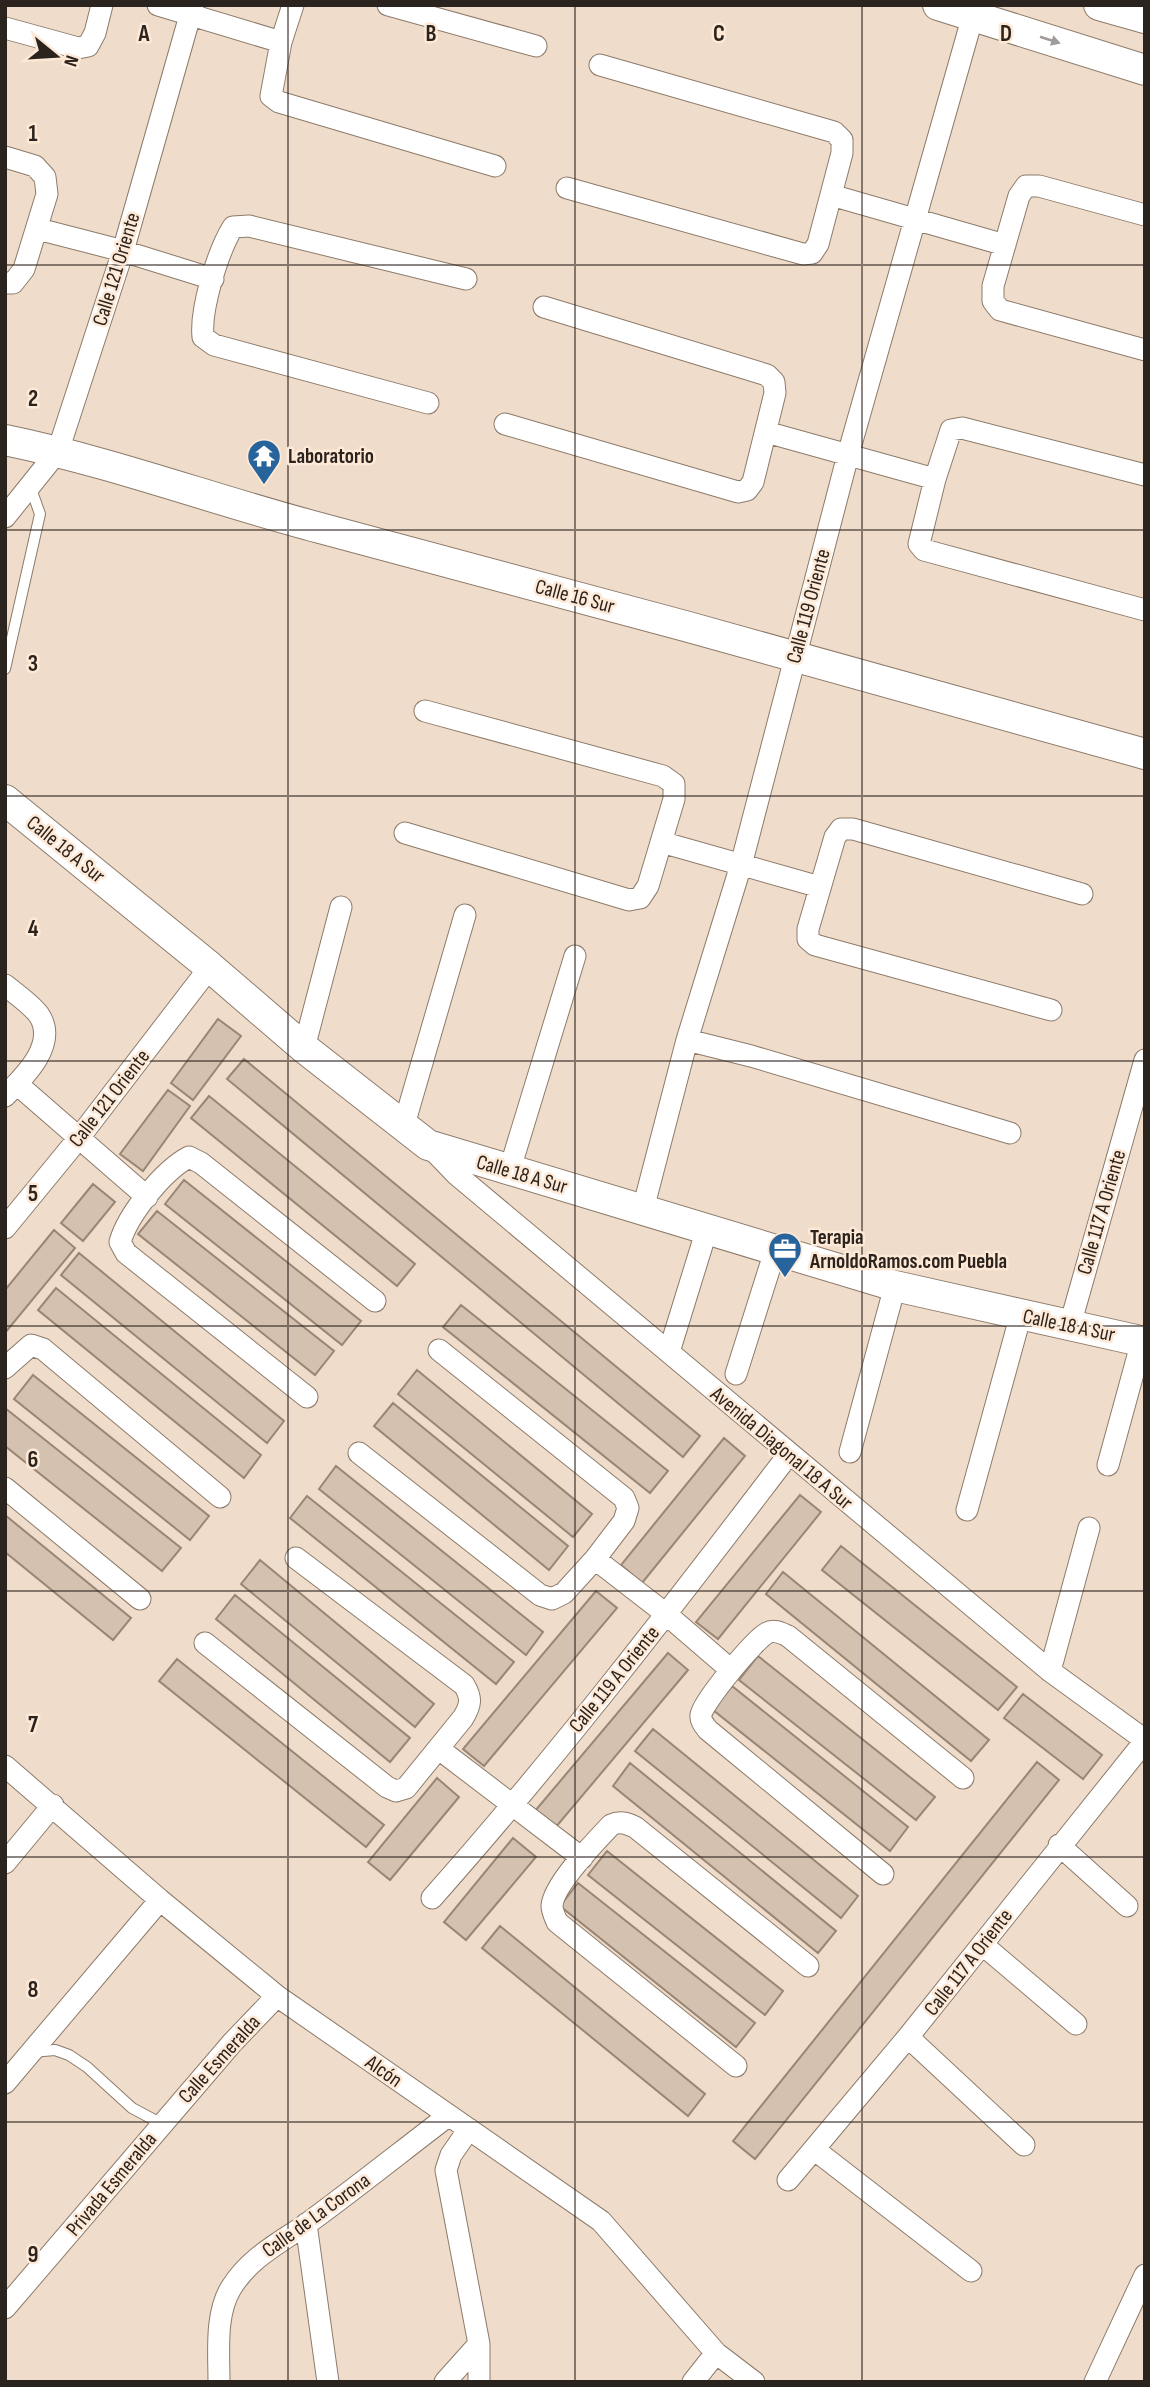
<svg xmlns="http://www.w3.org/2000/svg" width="1150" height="2387" viewBox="0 0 1150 2387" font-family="'Sofia Sans Condensed',sans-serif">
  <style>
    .building { fill: #d5c1af; stroke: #998675; stroke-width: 2 }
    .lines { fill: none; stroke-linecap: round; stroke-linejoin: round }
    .lane-casing { stroke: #8d7b6a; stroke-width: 12 }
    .street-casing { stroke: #8d7b6a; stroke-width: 23 }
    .secondary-casing { stroke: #8d7b6a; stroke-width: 32 }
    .lane { stroke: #fff; stroke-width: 10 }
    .street { stroke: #fff; stroke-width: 21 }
    .secondary { stroke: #fff; stroke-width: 30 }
    .oneway { fill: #a09c99 }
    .grid { fill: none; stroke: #2b231d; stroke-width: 2; stroke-opacity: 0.55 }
    .labels { text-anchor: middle; stroke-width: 5; stroke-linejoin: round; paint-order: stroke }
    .street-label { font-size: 21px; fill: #2b231d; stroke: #fee9d7 }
    .poi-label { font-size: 21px; font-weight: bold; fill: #2b231d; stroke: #fee9d7; text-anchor: start }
    .grid-label { font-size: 23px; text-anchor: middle; font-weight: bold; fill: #2b231d; stroke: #fee9d7; stroke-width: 5; stroke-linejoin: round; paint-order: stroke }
  </style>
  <rect width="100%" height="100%" fill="#f0dcca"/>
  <path class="building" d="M218 1019 241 1036 193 1100 171 1083Z
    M244 1059 700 1436 683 1457 227 1079Z
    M168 1090 190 1106 143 1171 120 1154Z
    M209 1096 415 1264 397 1286 191 1118Z
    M184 1180 361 1321 342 1345 165 1204Z
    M93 1184 115 1202 83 1241 61 1223Z
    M157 1211 334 1351 315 1375 138 1234Z
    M54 1230 75 1248 5 1333V1290Z
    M79 1253 284 1421 267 1443 61 1275Z
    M56 1288 261 1455 244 1478 38 1310Z
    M461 1305 668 1471 650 1493 443 1327Z
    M417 1370 592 1514 573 1537 398 1394Z
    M33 1375 209 1516 190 1540 14 1399Z
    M393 1403 568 1546 549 1570 374 1426Z
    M5 1408 181 1548 162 1571 5 1446Z
    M724 1438 745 1456 642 1583 621 1565Z
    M336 1466 543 1632 526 1655 319 1489Z
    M800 1495 821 1512 718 1639 696 1622Z
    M307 1496 514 1662 496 1684 290 1518Z
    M5 1515 131 1618 113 1640 5 1552Z
    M841 1546 1017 1687 998 1710 822 1570Z
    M260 1560 434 1704 415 1727 241 1584Z
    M783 1572 989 1740 971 1761 766 1594Z
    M596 1591 617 1608 484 1766 463 1749Z
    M235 1595 410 1738 390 1762 216 1619Z
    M668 1653 688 1670 555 1828 535 1811Z
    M758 1656 935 1797 916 1820 739 1680Z
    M177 1659 384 1825 366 1847 159 1681Z
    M732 1686 908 1827 890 1851 713 1710Z
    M1023 1694 1102 1755 1083 1779 1004 1718Z
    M653 1729 858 1896 841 1918 635 1751Z
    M1037 1762 1059 1780 755 2159 733 2141Z
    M630 1763 836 1931 818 1953 613 1786Z
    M437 1778 459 1797 390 1880 368 1862Z
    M513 1838 536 1857 466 1940 444 1922Z
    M607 1851 783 1991 765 2015 588 1875Z
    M578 1883 755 2023 736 2047 560 1906Z
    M500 1926 705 2094 688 2116 482 1948Z"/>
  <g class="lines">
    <g class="lane-casing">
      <path id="lane" d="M5 669 40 514 30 486
        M32 2052 55 2050 69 2055 87 2067 132 2108 162 2124"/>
    </g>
    <g class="street-casing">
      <path id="street" d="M158 5 281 42
        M293 5 281 42 271 96 279 102 495 166
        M388 5 536 46
        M5 28 78 48 88 46 95 33 102 5
        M5 157 35 166 45 177 47 194 24 269 13 283H5
        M567 188 803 254 812 253 818 244 842 153V140L834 132 600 65
        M831 195 1005 245
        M1145 215 1039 186H1026L1019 196 993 286V301L1000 310 1145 350
        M38 229 123 251 213 279
        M428 403 214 345 203 337C200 309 218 251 233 227L249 226 466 279
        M505 424 738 492 747 490 753 482 775 393 774 382 767 375 544 307
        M766 432 935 479
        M1145 475 962 428 951 430 935 479 919 544 924 550 1145 610
        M5 517 58 451 123 251 193 5
        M405 833 629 900 640 898 648 886 674 799V784L663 776 425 711
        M661 842 820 887
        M5 985C16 994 31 1004 39 1015 58 1044 25 1076 5 1096
        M1051 1010 815 945 808 939V929L835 837 841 829H853L1082 894
        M687 1040 751 1056 1010 1133
        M304 1048 341 907
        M17 1084 147 1197
        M403 1128 465 915
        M430 1147 457 1175 1050 1671 1145 1740
        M509 1172 575 956
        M643 1209 687 1040 741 865 848 455 976 5
        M5 1228 78 1139 210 967
        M1070 1325 1145 1060
        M669 1352 707 1229
        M5 1368 31 1345 43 1349 220 1497
        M736 1374 775 1251
        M307 1397 126 1253 120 1242C128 1214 164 1170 189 1157L201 1163 375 1301
        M850 1452 895 1286
        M359 1453 540 1595 552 1599 564 1593 595 1559 624 1521 628 1508 624 1498 439 1350
        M1108 1465 1142 1341
        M5 1488 140 1599
        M967 1510 1021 1314
        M595 1559 666 1614 731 1670
        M205 1643 387 1787 396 1791 406 1788 463 1718C471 1705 472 1698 464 1685L296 1558
        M1050 1671 1089 1528
        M439 1749 582 1858
        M5 1766 160 1900 277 1996 601 2221 716 2353 754 2382
        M1059 1845 1127 1906
        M5 1863 53 1805
        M883 1874 708 1730C705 1726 700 1721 701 1715 702 1703 755 1639 767 1633 774 1629 781 1633 788 1636L963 1778
        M432 1898C558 1756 674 1605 789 1454
        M983 1945 1076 2024
        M908 2037 1024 2145
        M736 2066 557 1922C555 1917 552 1911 552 1906 553 1885 596 1841 611 1825 620 1821 626 1823 635 1827L808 1966
        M5 2083 160 1900
        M469 2129 451 2155 446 2170 479 2344V2382
        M815 2150 971 2271
        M788 2180 908 2037 1145 1741
        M306 2224 328 2382
        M5 2308 232 2043 277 1996
        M219 2382C219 2352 215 2314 231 2288 250 2257 280 2243 308 2223 356 2188 402 2151 448 2116
        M445 2382 479 2344
        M693 2382 716 2353
        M1095 2382 1145 2275"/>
    </g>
    <g class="secondary-casing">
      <path id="secondary" d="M938 5 1145 70
        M1099 5 1145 18
        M5 440C112 462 214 500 320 528 596 601 870 676 1145 754
        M5 800 210 967 304 1048 428 1145 895 1286 1145 1342"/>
    </g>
    <use href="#lane" class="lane"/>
    <use href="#street" class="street"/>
    <use href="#secondary" class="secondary"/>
  </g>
  <defs><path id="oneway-solid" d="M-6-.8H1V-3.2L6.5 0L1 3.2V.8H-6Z" transform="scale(1.75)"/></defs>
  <use class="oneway" href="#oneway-solid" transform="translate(1050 40) rotate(18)"/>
  <path class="grid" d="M288 5V2382M575 5V2382M862 5V2382M5 265H1145M5 530H1145M5 796H1145M5 1061H1145M5 1326H1145M5 1591H1145M5 1857H1145M5 2122H1145"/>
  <defs>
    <g id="temple-pin" transform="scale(1.75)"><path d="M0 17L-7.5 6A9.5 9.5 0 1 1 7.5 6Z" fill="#27649b" stroke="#fee9d7"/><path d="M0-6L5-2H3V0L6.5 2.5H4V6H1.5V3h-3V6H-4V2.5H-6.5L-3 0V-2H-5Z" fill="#fff"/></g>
    <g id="office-pin" transform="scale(1.75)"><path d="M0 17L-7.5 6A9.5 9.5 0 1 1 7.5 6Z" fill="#27649b" stroke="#fee9d7"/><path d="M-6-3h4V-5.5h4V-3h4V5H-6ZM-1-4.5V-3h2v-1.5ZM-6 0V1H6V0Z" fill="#fff"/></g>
  </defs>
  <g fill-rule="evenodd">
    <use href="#temple-pin" x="264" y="456"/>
    <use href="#office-pin" x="785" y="1249"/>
  </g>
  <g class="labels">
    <g class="street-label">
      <text transform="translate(116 269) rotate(-73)" y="7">Calle 121 Oriente</text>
      <text transform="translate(575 596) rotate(15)" y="7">Calle 16 Sur</text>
      <text transform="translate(808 606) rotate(-75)" y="7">Calle 119 Oriente</text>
      <text transform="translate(66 849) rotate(39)" y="7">Calle 18 A Sur</text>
      <text transform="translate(109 1098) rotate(-52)" y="7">Calle 121 Oriente</text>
      <text transform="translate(522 1174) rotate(16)" y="7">Calle 18 A Sur</text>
      <text transform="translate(1101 1212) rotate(-74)" y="7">Calle 117 A Oriente</text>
      <text transform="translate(1069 1325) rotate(12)" y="7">Calle 18 A Sur</text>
      <text transform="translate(782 1448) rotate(40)" y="7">Avenida Diagonal 18 A Sur</text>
      <text transform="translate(614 1679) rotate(-51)" y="7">Calle 119 A Oriente</text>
      <text transform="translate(968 1962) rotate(-52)" y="7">Calle 117 A Oriente</text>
      <text transform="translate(219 2059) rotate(-48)" y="7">Calle Esmeralda</text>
      <text transform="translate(384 2071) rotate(35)" y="7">Alcón</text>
      <text transform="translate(111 2184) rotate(-50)" y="7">Privada Esmeralda</text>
      <text transform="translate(316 2215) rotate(-36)" y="7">Calle de La Corona</text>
    </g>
    <g class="poi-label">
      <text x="288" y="463">Laboratorio</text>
      <text x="810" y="1244">Terapia<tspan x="810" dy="24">ArnoldoRamos.com Puebla</tspan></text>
    </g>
  </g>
  <g class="grid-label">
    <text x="144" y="41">A</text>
    <text x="431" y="41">B</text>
    <text x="719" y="41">C</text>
    <text x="1006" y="41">D</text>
    <text x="33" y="141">1</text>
    <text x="33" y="406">2</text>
    <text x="33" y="671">3</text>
    <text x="33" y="936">4</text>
    <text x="33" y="1201">5</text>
    <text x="33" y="1467">6</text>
    <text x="33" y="1732">7</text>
    <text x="33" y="1997">8</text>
    <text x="33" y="2262">9</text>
  </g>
  <rect width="1150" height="2387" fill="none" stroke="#2b231d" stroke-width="14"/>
  <g transform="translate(56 56) rotate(108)" stroke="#fee9d7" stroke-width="5" paint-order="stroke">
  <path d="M0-5L12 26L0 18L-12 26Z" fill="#2b231d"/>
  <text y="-10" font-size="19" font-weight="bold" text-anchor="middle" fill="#2b231d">N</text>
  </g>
</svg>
